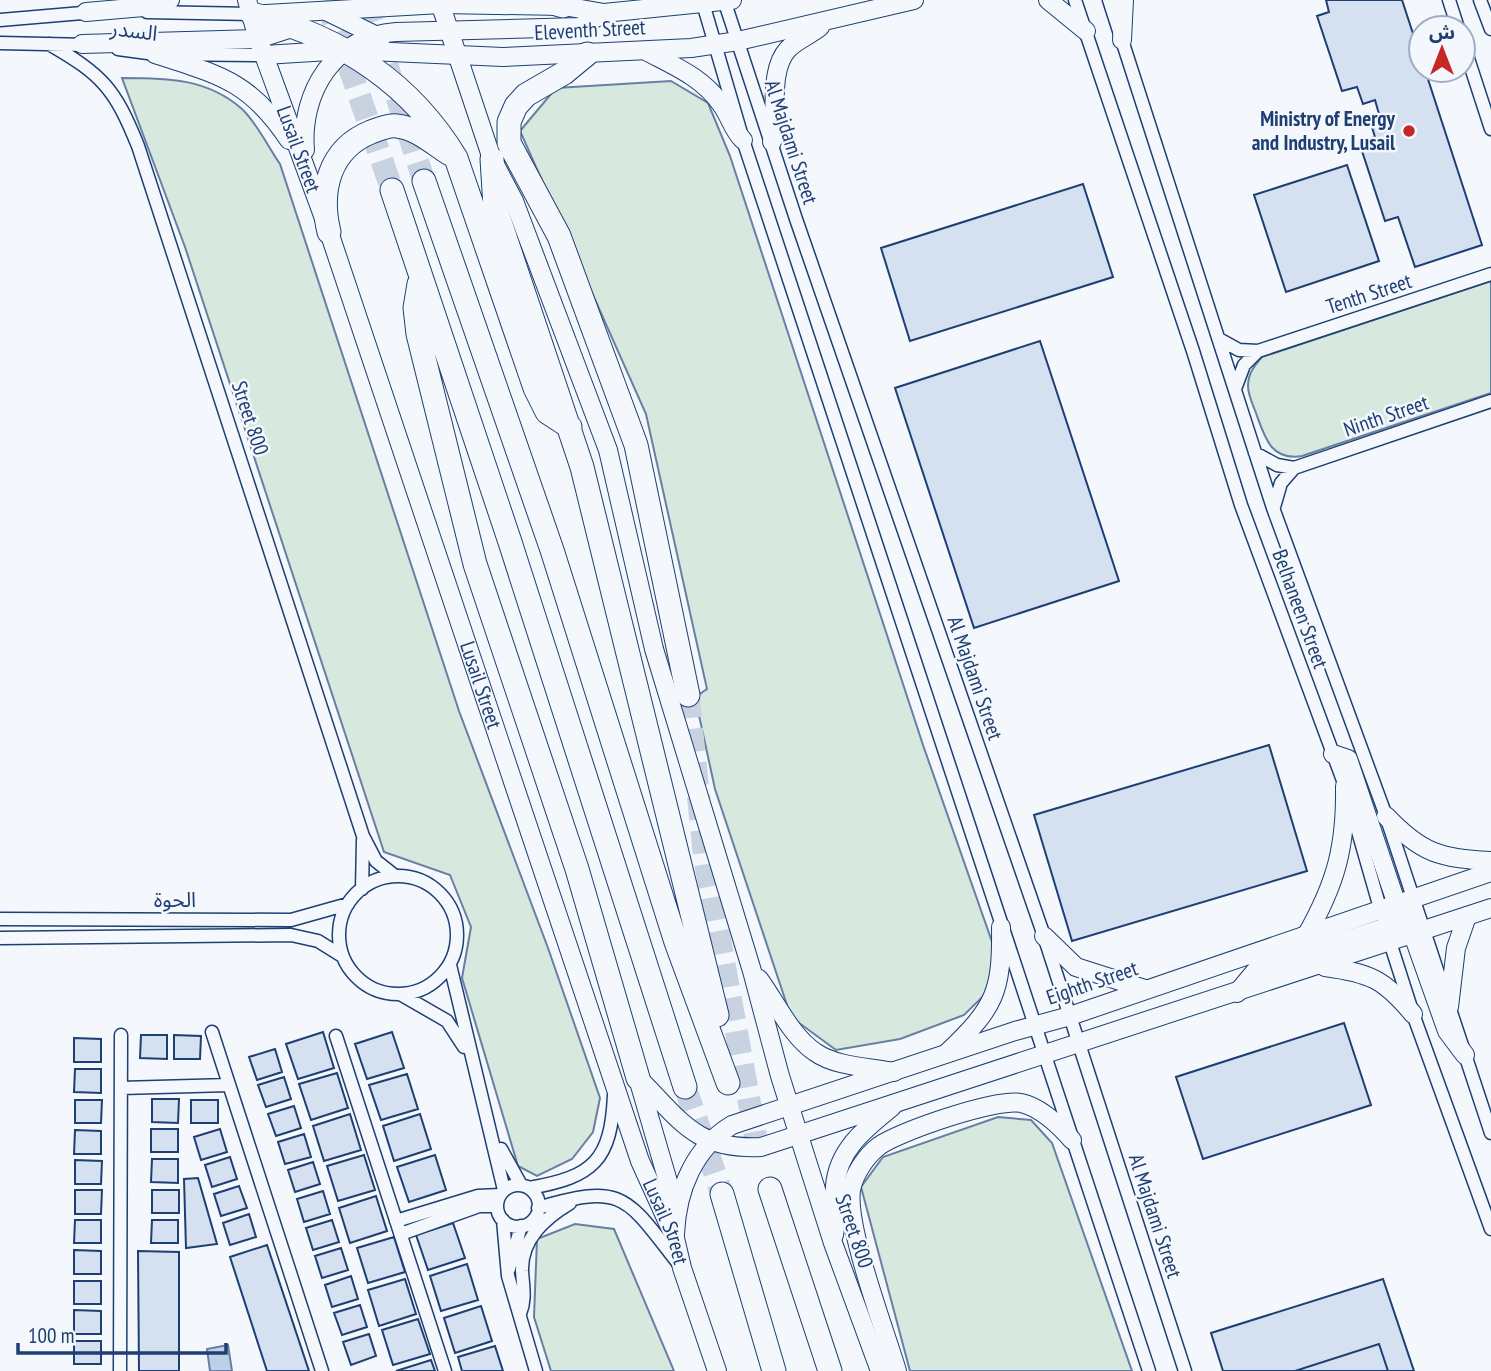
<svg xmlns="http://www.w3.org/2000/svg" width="1491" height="1371" viewBox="0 0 1491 1371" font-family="'PT Sans Narrow','Noto Sans Arabic',sans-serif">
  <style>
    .green { fill: #d7e8df; stroke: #687fa3; stroke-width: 2 }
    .water { fill: #bed0e5; stroke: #687fa3; stroke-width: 2 }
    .building { fill: #d5e0f0; stroke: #1d3f73; stroke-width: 2 }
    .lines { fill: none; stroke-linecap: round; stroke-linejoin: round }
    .highway-tunnel { stroke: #c9d2e0; stroke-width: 23; stroke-dasharray: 23 11; stroke-linecap: butt }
    .street-casing { stroke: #1d3f73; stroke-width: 15 }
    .secondary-casing { stroke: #1d3f73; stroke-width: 20 }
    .highway-casing { stroke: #1d3f73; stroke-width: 25 }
    .street { stroke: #f4f7fb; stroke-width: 12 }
    .secondary { stroke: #f4f7fb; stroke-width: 18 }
    .highway { stroke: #f4f7fb; stroke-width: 23 }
    .poi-dot { fill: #c62828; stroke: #f4f7fb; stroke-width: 2.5 }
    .labels { text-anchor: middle; stroke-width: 5; stroke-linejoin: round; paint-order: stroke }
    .street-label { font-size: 21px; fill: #1d3f73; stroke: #f4f7fb }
    .poi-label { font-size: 21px; font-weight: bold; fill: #1d3f73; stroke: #f4f7fb; text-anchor: end }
  </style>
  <rect width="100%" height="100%" fill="#f4f7fb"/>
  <path class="green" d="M122 78C166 78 207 78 242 109 257 123 268 147 280 164L459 711 548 948 600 1098 593 1132 572 1159 537 1176 518 1166 462 978 471 927 450 875 384 852 185 247Z
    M671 81 708 103 730 156 923 745 1004 976 964 1015 900 1039 836 1050 791 1017 715 789 695 697 707 689 646 414 520 131 556 88Z
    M1491 281V393L1302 456C1271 461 1265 438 1256 413 1253 405 1248 395 1248 386 1248 374 1254 366 1262 357Z
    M998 1117 1031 1120 1052 1143 1132 1371H910L861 1187 883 1157Z
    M575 1224 614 1229 674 1371H551L534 1317 537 1239Z"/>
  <path class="water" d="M228 1345 232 1371H210L207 1349Z"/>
  <path class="building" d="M1326 0H1402L1421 58V70H1425L1482 245 1415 267 1398 217 1385 221 1359 142 1375 137 1371 124 1381 121 1375 100 1363 104 1357 87 1342 91 1317 16 1329 12Z
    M1347 165 1379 261 1286 292 1254 195Z
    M1083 184 1113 277 910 341 881 248Z
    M1040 341 1119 581 974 628 895 388Z
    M1269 745 1307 871 1072 941 1034 815Z
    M1344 1023 1371 1105 1203 1159 1176 1077Z
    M323 1032 334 1068 298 1079 286 1044Z
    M392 1032 404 1068 367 1079 355 1044Z
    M141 1035H167V1059L140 1058Z
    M174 1035 201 1036 200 1059H174Z
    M74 1038 101 1039V1062H74Z
    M275 1049 282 1072 257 1080 249 1057Z
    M75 1069H101V1093L74 1092Z
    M337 1073 348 1108 311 1120 299 1084Z
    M407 1074 418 1109 381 1120 369 1085Z
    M284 1077 291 1099 266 1107 258 1085Z
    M152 1099H179L178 1123 152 1122Z
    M75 1100H102L101 1123H75Z
    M191 1100H218V1123H191Z
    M294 1106 301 1128 276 1136 268 1114Z
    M350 1114 361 1150 324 1161 313 1126Z
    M420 1114 431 1149 394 1161 383 1126Z
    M151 1129H178V1152H151Z
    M220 1129 227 1152 201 1160 194 1137Z
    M75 1130 101 1131V1154H74Z
    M304 1134 311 1157 285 1164 278 1142Z
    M364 1155 375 1190 338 1201 327 1166Z
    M435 1155 446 1190 409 1202 397 1167Z
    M230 1157 237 1179 212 1187 205 1165Z
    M152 1159H178V1183L151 1182Z
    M75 1160 102 1161 101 1184H75Z
    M313 1162 320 1184 295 1192 288 1170Z
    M198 1178 217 1244 186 1248 184 1179Z
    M239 1186 247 1208 221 1216 214 1194Z
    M75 1190H102L101 1214H75Z
    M152 1190H179V1213H152Z
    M323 1191 330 1214 304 1222 297 1199Z
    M376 1196 387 1231 350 1243 339 1208Z
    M249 1214 256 1237 230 1245 223 1223Z
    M75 1220H101V1243H74Z
    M152 1220H178V1243H151Z
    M332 1220 339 1242 313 1250 306 1228Z
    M453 1223 465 1258 428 1270 416 1235Z
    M394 1237 405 1272 368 1283 357 1248Z
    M267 1245 309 1371H267L230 1257Z
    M341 1248 348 1270 322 1278 315 1256Z
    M74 1250 101 1251V1274H74Z
    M138 1251 179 1252V1371H139Z
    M467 1264 478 1300 441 1311 430 1276Z
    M351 1276 358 1299 332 1307 325 1285Z
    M405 1279 416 1314 379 1326 368 1290Z
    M1383 1279 1414 1371H1388L1379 1344 1295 1371H1223L1211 1333Z
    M74 1281H101V1304H74Z
    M360 1305 367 1327 342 1335 334 1313Z
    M481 1306 492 1341 455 1353 444 1318Z
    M74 1310 101 1311V1334H74Z
    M418 1319 430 1354 393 1365 382 1330Z
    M369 1334 376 1356 351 1365 343 1342Z
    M74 1341H101V1364H74Z
    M1379 1344 1388 1371H1295Z
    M495 1346 503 1371H462L458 1357Z
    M431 1360 435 1371H396Z"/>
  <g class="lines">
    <path class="highway-tunnel" d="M326 0 392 190
      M366 0 424 181
      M688 695 705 860 760 1161
      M685 1087 722 1194"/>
    <g class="street-casing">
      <path id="street" d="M702 0 743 140 1149 1371
        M724 0 796 219 1044 936 1185 1371
        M1075 0 1193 351 1241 505 1345 786 1382 915
        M1109 0 1273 508 1386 816 1491 1133
        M1449 0 1458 28
        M1480 0 1491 29
        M147 12 252 14
        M0 20 94 12
        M0 43 89 45
        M1463 43 1491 129
        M49 44C103 75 115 89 138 146L363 836 376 861 395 876
        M118 49 155 54 264 55
        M1219 339 1239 350 1258 351 1491 274
        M1235 389 1244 365 1258 351
        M1255 453 1277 465 1294 468 1491 401
        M1274 507 1281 483 1294 468
        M339 935a59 59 0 1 1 118 0a59 59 0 1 1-118 0Z
        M362 889 363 840
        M0 919 291 920 348 904
        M1388 936 1413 1014 1491 1229
        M0 938 291 935 318 941 342 956
        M450 965 504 1190
        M402 995 447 1021 464 1047
        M212 1032 322 1371
        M336 1036 445 1371
        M121 1088 229 1085
        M501 1149 521 1185
        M497 1206a21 21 0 1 1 42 0a21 21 0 1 1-42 0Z
        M529 1188C594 1177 611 1160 614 1095
        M538 1208C624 1182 626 1197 678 1263
        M503 1220 508 1276 536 1371
        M396 1221 478 1196 500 1195
        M401 1234 479 1206H497
        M509 1269 521 1226
        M520 1314C526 1299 523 1287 522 1271 521 1239 545 1218 570 1203
        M120 1371 121 1035"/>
    </g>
    <g class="secondary-casing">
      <g id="secondary">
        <path id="s1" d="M247 0 258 39 329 232 640 1161 675 1238 682 1268 717 1371"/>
        <path d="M439 0 492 159 514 201 608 450 654 649 752 971 780 1076 833 1243 880 1371"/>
        <path d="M1048 0 1086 31"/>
        <path d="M86 12 155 6 170 0"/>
        <path d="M328 12 381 38"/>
        <path d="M266 14 441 4 563 6 604 13 732 0"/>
        <path d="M1122 40 1124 0"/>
        <path d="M82 44 258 39 298 26"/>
        <path d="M646 51C674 66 702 77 721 104 730 116 732 129 743 140"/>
        <path d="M155 54C219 75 250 81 289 140"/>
        <path d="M264 55 346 50 503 57 691 48 738 41 914 0"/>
        <path d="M772 142C778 113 768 71 788 49 797 40 810 35 820 27"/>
        <path d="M305 150C300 92 335 36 396 32L580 27 604 13"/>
        <path d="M1333 754 1348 759 1397 905 1425 931"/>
        <path d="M1386 816C1422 854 1440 858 1491 861"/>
        <path d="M1405 926 1413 935 1447 1031 1465 1055"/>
        <path d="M1044 936 1076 967 1145 989"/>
        <path d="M1306 936C1336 883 1346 847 1345 786"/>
        <path d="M1325 967C1370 973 1384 979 1413 1014"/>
        <path d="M759 979C776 1002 791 1036 815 1052 836 1067 870 1067 894 1072"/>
        <path d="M1237 993 1257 969 1386 927 1398 920 1409 905"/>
        <path d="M1449 1007 1456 948 1467 916"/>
        <path d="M948 1052C995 1007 1002 992 1001 927"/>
        <path d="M638 1078C681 1120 694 1150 761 1147L1491 908"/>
        <path d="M639 1082 676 1209"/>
        <path d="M675 1234C677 1190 694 1148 732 1125L1015 1031 1070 1016 1491 872"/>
        <path d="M834 1235C837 1218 834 1203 835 1186 838 1149 866 1128 892 1107"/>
        <path d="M897 1371C885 1330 846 1229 851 1190 854 1174 866 1156 879 1146 900 1131 997 1098 1021 1103 1040 1107 1060 1126 1072 1140"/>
      </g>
    </g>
    <g class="highway-casing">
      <path id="highway" d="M542 0 563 6
        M252 14C338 36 409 80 456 158L535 388 547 412 570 427
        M587 54 564 73 526 95 516 106 509 122V143L559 236 636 445 688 695
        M492 159 495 207 582 467 717 1015
        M424 181 552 550 676 942 728 1083
        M392 190 510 542 685 1087
        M329 232C319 191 329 149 371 132 379 129 389 125 397 126 417 128 434 144 450 154
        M419 284 415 308 418 334 475 564 577 869 638 1078
        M770 1189 830 1371
        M722 1194 774 1371"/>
    </g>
    <use href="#street" class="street"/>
    <use href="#secondary" class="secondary"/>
    <use href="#highway" class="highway"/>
  </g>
  <circle class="poi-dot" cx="1409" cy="131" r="7"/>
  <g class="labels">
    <g class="street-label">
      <text transform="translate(590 30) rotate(-3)" y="7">Eleventh Street</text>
      <text transform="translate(134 31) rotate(7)" y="7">السدر</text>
      <text transform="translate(791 142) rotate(72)" y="7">Al Majdami Street</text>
      <text dy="7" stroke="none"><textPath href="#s1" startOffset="158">Lusail Street</textPath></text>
      <text transform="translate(1369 294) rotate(-18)" y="7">Tenth Street</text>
      <text transform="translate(1386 416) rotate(-19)" y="7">Ninth Street</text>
      <text transform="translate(250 418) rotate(72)" y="7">Street 800</text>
      <text transform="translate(1300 609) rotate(70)" y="7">Belhaneen Street</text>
      <text transform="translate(975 678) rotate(71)" y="7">Al Majdami Street</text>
      <text dy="7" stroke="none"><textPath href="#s1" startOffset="724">Lusail Street</textPath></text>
      <text x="175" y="907">الحوة</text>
      <text transform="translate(1092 983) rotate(-19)" y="7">Eighth Street</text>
      <text transform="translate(1155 1216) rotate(72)" y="7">Al Majdami Street</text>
      <text dy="7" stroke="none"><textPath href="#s1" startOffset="1292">Lusail Street</textPath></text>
      <text transform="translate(854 1231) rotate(71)" y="7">Street 800</text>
    </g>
    <g class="poi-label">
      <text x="1395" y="126">Ministry of Energy<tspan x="1395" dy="24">and Industry, Lusail</tspan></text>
    </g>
  </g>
  <g transform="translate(1442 49)"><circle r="33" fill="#f4f7fb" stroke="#9eadc5" stroke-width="2"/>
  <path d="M0-5L12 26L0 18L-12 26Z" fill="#c62828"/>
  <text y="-10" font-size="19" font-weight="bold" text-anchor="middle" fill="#1d3f73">ش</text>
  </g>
  <path d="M18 1343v10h208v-10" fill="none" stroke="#1d3f73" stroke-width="3.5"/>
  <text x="28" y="1343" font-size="21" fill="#1d3f73" stroke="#f4f7fb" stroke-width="5" paint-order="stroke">100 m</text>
</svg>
